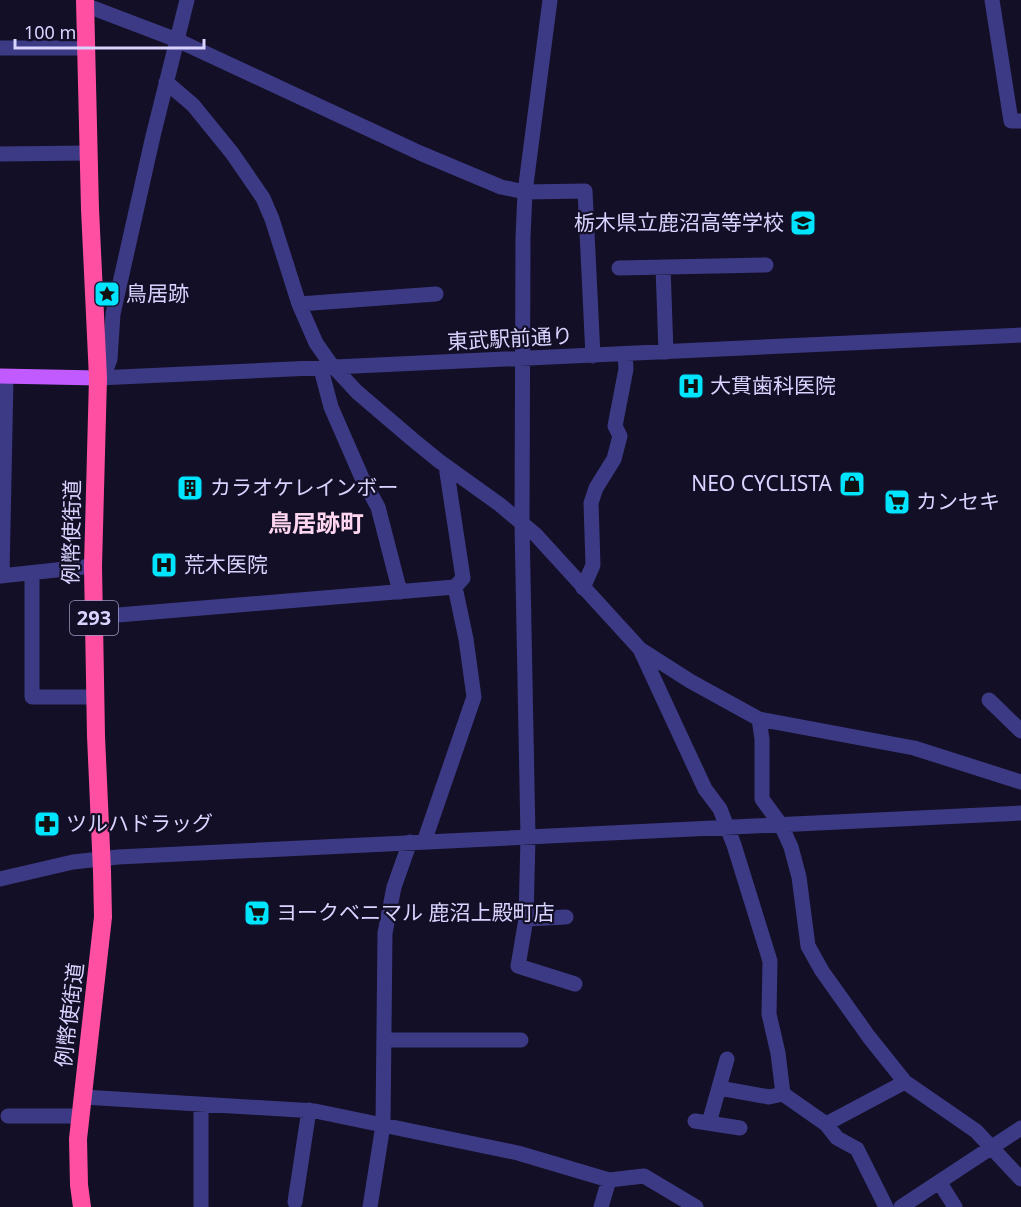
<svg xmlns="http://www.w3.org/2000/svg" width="1021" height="1207" viewBox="0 0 1021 1207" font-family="'Noto Sans','Noto Sans JP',sans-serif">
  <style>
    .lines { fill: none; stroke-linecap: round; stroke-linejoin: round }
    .minor { stroke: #3d3a85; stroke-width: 15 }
    .major { stroke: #c25bff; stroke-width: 15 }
    .highway { stroke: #ff4fa3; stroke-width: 18 }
    .labels { text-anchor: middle; stroke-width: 4.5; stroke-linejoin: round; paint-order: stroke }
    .shield { fill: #130f26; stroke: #9e99be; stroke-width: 1.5 }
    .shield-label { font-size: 20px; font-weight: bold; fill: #d9d4ff }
    .poi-label { font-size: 21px; fill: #d9d4ff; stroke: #130f26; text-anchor: start }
    .street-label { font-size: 21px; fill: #d9d4ff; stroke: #130f26 }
    .quarter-label { font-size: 24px; font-weight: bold; fill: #ffd6f0; stroke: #130f26 }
  </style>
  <rect width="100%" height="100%" fill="#130f26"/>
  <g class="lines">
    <path class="minor" d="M550 0 525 192 523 237 522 524 528 837 526 919 518 966 575 984
      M992 0 1011 121H1021
      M85 5 177 40 420 153 501 187 525 192 585 191 593 356
      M0 48H85
      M166 82 193 105 232 153 263 198 272 219 299 304 316 343 330 363 357 392 412 439 439 461 499 504 536 535 640 649 690 681 759 719 762 739V799L781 825 791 847 799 877 808 946 822 971 869 1037 905 1082 976 1131 1021 1179
      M0 154 88 153
      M663 267 666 352
      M619 268 766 265
      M299 304 436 294
      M321 369 331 407 362 478 378 507 400 592
      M98 378 1021 335
      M98 378 107 367 110 359 113 314 153 136 187 0
      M32 573V697H95
      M0 576 93 566
      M2 576 6 377
      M583 588 593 565 591 503 596 488 614 459 620 436 615 426 626 369 625 354
      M94 617 455 587
      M640 649 705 789 720 809 734 845 770 961 769 1014 778 1053 783 1094 826 1124 837 1138 857 1149 886 1207
      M989 700 1021 731
      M759 719 914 748 1021 782
      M424 842 474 697 466 639 455 587 463 578 446 466
      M0 879 73 862 118 857 1021 813
      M526 919 566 917
      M384 1040H521
      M719 1088 769 1097 783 1094
      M83 1097 315 1111 518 1153 609 1180 644 1176 696 1207
      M201 1105V1206
      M8 1116H80
      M695 1121 740 1128
      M709 1123 727 1059
      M826 1124 905 1082
      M940 1183 955 1207
      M295 1202 309 1110
      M370 1207 383 1125 385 933 394 887 410 842
      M601 1207 609 1180
      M901 1207 1021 1128"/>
    <path class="major" d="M0 376 98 378"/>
    <path class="highway" d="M82 1207 79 1185 78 1139 103 917 102 871 96 736 93 566 98 378 90 209 85 0"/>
  </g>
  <defs>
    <g id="school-square" transform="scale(1.35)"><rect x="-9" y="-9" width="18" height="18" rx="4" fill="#00e5ff" stroke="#130f26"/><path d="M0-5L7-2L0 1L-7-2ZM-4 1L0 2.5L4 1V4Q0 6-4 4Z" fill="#111"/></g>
    <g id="sight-square" transform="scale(1.35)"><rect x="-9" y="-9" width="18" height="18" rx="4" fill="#00e5ff" stroke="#130f26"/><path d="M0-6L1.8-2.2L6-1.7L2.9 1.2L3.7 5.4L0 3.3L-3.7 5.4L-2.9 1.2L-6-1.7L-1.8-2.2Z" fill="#111"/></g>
    <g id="hospital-square" transform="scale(1.35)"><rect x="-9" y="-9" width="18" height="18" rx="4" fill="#00e5ff" stroke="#130f26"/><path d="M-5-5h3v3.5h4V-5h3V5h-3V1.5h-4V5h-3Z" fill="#111"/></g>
    <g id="shop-square" transform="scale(1.35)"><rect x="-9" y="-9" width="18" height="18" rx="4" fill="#00e5ff" stroke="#130f26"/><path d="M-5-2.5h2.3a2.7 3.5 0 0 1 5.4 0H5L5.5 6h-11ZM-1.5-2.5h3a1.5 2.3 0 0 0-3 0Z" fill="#111"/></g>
    <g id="building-square" transform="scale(1.35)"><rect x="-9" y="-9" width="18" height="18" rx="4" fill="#00e5ff" stroke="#130f26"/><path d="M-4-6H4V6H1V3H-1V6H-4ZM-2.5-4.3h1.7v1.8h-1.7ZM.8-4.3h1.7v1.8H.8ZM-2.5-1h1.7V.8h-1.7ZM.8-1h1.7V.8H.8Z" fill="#111"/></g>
    <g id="supermarket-square" transform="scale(1.35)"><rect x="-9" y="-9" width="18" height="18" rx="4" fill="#00e5ff" stroke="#130f26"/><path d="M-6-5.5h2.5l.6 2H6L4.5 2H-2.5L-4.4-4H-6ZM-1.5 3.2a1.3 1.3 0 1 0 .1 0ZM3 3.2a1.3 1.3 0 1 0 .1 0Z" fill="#111"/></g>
    <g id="pharmacy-square" transform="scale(1.35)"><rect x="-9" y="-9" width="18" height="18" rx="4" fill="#00e5ff" stroke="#130f26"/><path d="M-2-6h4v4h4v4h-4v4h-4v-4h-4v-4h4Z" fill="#111"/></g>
  </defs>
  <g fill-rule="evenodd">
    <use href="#school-square" x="803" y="223"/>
    <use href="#sight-square" x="107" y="294"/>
    <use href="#hospital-square" x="691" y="386"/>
    <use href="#shop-square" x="852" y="484"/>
    <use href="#building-square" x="190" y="488"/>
    <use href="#supermarket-square" x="897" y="502"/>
    <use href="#hospital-square" x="164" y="565"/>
    <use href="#pharmacy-square" x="47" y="824"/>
    <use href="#supermarket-square" x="257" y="913"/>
  </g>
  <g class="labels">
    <rect class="shield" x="70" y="601" width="48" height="34" rx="4.5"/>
    <g class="shield-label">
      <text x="94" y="625">293</text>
    </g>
    <g class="poi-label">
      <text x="784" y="230" text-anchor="end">栃木県立鹿沼高等学校</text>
      <text x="126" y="301">鳥居跡</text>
      <text x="710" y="393">大貫歯科医院</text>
      <text x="832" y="491" text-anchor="end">NEO CYCLISTA</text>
      <text x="210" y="495">カラオケレインボー</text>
      <text x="916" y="509">カンセキ</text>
      <text x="184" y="572">荒木医院</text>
      <text x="66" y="831">ツルハドラッグ</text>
      <text x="276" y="920">ヨークベニマル 鹿沼上殿町店</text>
    </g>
    <g class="street-label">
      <text transform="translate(510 339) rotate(-3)" y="7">東武駅前通り</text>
      <text transform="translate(72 532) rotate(-89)" y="7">例幣使街道</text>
      <text transform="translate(70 1015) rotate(-83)" y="7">例幣使街道</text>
    </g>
    <g class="quarter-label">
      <text x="316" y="532">鳥居跡町</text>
    </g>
  </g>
  <path d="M15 39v9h189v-9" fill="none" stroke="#d9d4ff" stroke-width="3"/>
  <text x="24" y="39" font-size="18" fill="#d9d4ff" stroke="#130f26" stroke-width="4.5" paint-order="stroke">100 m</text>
</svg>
